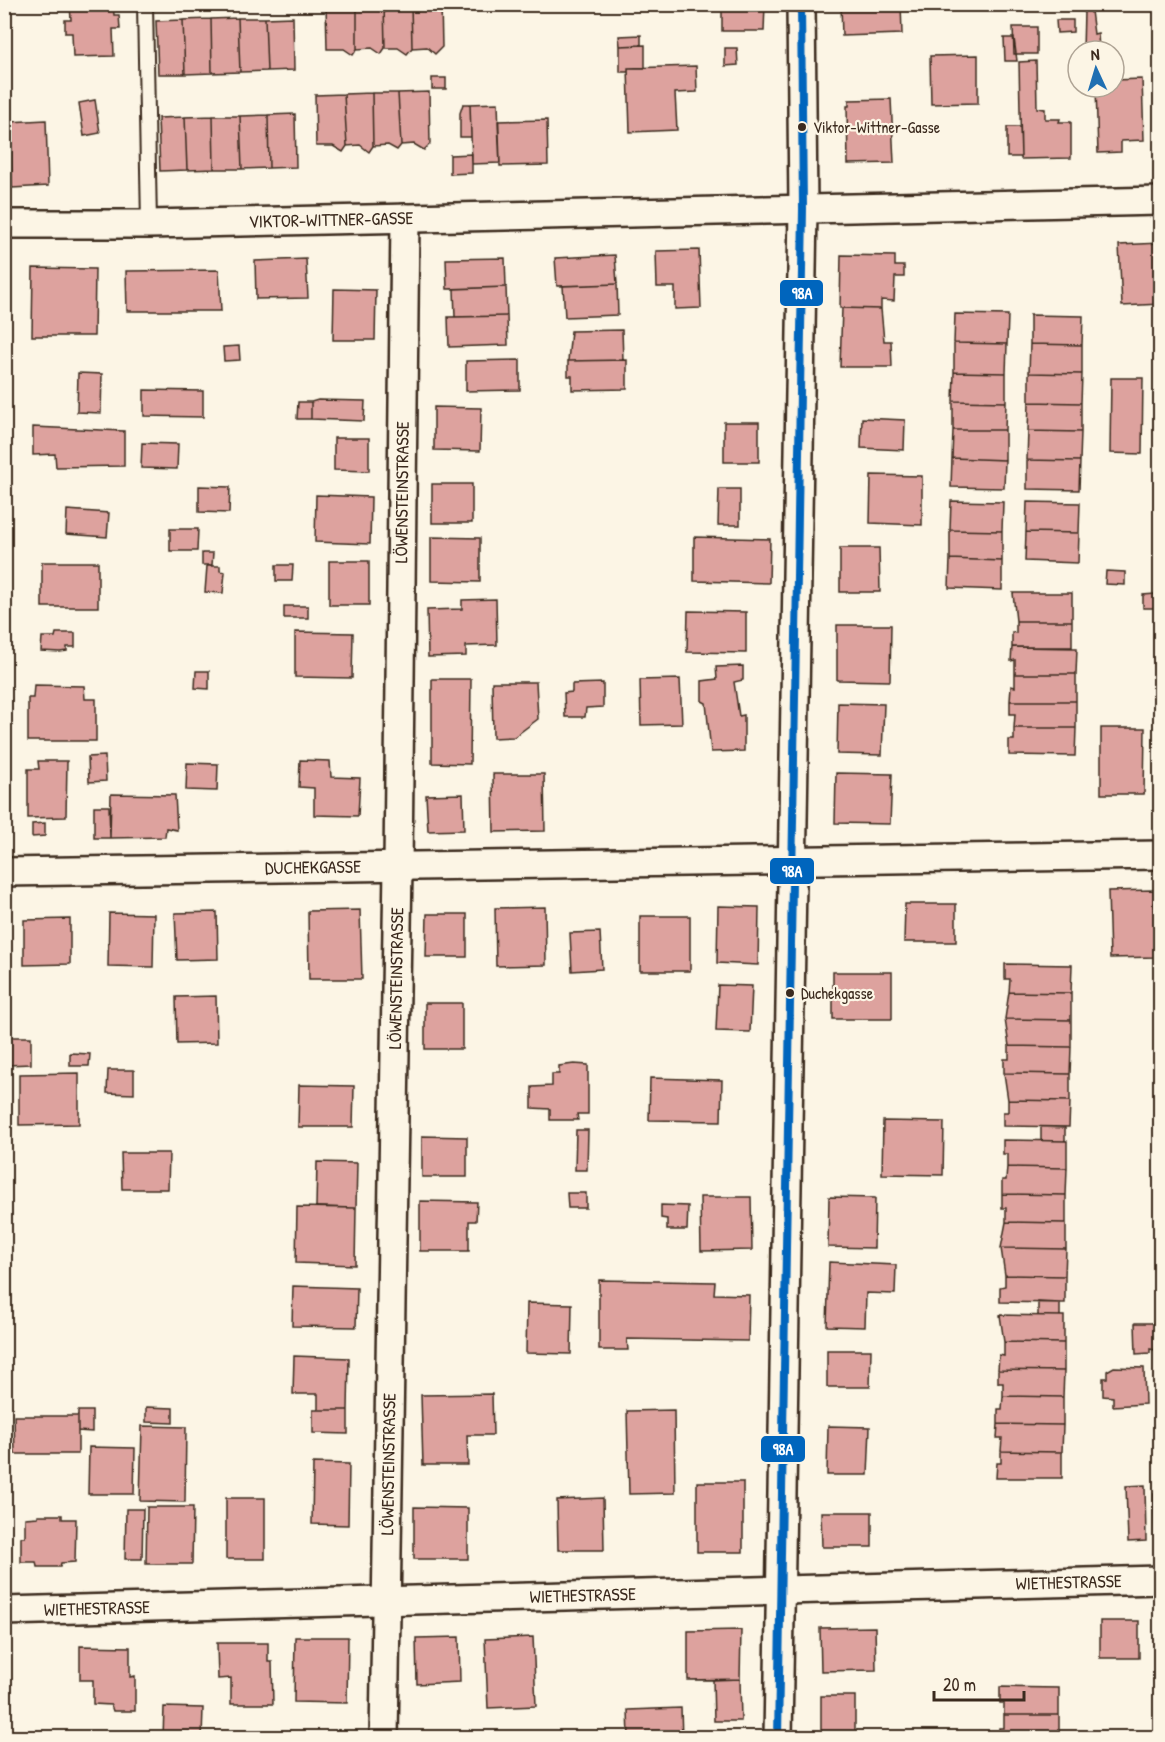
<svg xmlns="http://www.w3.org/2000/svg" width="1165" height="1742" viewBox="0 0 1165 1742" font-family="'Patrick Hand',sans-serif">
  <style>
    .building { fill: #dda29e; stroke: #3b2a1e; stroke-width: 1.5 }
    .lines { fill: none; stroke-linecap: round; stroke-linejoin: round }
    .service-casing { stroke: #3b2a1e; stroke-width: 18 }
    .minor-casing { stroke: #3b2a1e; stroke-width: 32 }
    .service { stroke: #fcf5e5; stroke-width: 14 }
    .minor { stroke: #fcf5e5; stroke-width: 27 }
    .bus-1-casing { stroke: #fcf5e5; stroke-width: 12 }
    .bus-1 { stroke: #0065bd; stroke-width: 8 }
    .bus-dot { fill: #3b2a1e; stroke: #fcf5e5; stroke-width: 2 }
    .labels { text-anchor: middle; stroke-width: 4.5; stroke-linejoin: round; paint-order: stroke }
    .bus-label { font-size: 16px; fill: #3b2a1e; stroke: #fcf5e5; text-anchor: start }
    .street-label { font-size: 18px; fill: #3b2a1e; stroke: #fcf5e5 }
    .line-badge { stroke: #fcf5e5; stroke-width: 2 }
    .badge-label { font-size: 16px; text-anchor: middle; font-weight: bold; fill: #fff }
  </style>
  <rect width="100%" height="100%" fill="#fcf5e5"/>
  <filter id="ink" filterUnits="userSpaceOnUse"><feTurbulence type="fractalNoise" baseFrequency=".0167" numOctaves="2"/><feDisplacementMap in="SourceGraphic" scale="12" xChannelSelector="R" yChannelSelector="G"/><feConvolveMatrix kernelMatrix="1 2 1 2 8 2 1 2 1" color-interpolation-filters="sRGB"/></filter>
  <g filter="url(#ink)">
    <path class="building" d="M70 4H113L114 15H119L120 29H113L114 56 73 57 72 33H65V20H71Z
      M326 4H357V49L353 55 344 49H327Z
      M357 4H384L385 48 381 54 372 48 357 49Z
      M384 4H411L412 48 407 54 398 48H385Z
      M411 4H441L442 47 435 54 427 47 412 48Z
      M722 4H765L764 31H722Z
      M841 4H901L902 34 842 36Z
      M1084 11H1091L1094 34 1098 33 1099 51H1083Z
      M293 17 294 70 267 71 265 18Z
      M238 18H265L267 71 240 72Z
      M238 18 240 72 212 73 211 19Z
      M211 19 212 73 185 74 183 20Z
      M183 20 185 74H158L156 21Z
      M1056 20H1073V32L1057 33Z
      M1013 27H1037V54H1014Z
      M641 35V45L620 46 619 36Z
      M1004 38H1014L1017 61H1005Z
      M645 45V68H628V72H620V46Z
      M725 48H737L738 65 725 66Z
      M978 55V103L931 104 930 56Z
      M1036 61 1037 108 1045 109V119H1060L1059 122H1071V158L1021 159 1019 62Z
      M696 66 697 92 675 93 677 130 630 132 628 68Z
      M432 78H446V89H432Z
      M1142 79 1144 140 1121 141V152L1098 153 1096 87H1114V80Z
      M429 92 430 144 424 150 414 144 401 145 398 93Z
      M372 93 373 146 369 152 360 145 347 146 344 94Z
      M372 93H398L401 145 397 150 388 145 373 146Z
      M344 94 347 146 343 152 333 146H316L315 95Z
      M4 98H8V123H4Z
      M891 99 894 163 848 164 847 106H849V100Z
      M95 100 100 133 84 136 79 103Z
      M498 103 500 163 472 164 470 104Z
      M463 104H470L471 137H460V113Z
      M295 114 296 167 269 168 268 115Z
      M268 115 269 168 242 169 240 116Z
      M213 116H240L242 169H214Z
      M213 116 214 169 187 170 185 117Z
      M185 117 187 170 160 171 158 118Z
      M46 120 48 186 12 188 9 122Z
      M547 120 548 165 500 166 498 121Z
      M1007 127H1020L1021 157H1007Z
      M4 151H11L12 188H4Z
      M472 154V173L450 174V155Z
      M1160 243V304L1122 306 1119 245Z
      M699 250 701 308 675 309V287H657L656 251Z
      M615 255 617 284 557 286 555 258Z
      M841 255 895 256V266H904V277H895L894 301 881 300V309L840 308Z
      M505 258 506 287 447 289 446 259Z
      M306 259 308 298 256 299 255 261Z
      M33 268 95 269 94 336H32Z
      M219 270 221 311H127L126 271Z
      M617 284 618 315 565 317 563 286Z
      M506 287 507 316 455 317 454 289Z
      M334 289 376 290 375 340H333Z
      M842 308 881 309 884 341H891L892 367H840Z
      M955 314 1008 315 1007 344 954 343Z
      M1030 315 1083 316 1082 345 1030 344Z
      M507 316 508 345 449 347 448 317Z
      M622 330 623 360 568 361 571 331Z
      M954 343 1007 344 1006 373 954 372Z
      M1030 344 1082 345V374L1029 373Z
      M239 346 240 360 224 361 223 347Z
      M520 360V390L466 391V361Z
      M627 360V389L572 390V376H568V361Z
      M954 372 1006 373V402L953 401Z
      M78 373 102 374 101 413 77 412Z
      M1029 373 1082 374 1081 403 1029 402Z
      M1111 378H1143L1142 454 1110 453Z
      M144 390 203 391V417L144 416Z
      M318 400 365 401 364 421 311 419V402Z
      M953 401 1006 402 1005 430H953Z
      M298 402H311V419H297Z
      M1029 402 1081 403V432L1028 431Z
      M434 407 481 408 480 451 434 450Z
      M862 418 905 420 904 450 861 448Z
      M724 422H759V462H724Z
      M33 427 124 431V466L56 467 55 454 33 455Z
      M953 430H1005V460L952 458Z
      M1028 431 1081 432 1080 461 1027 460Z
      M334 438H369V471L334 470Z
      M142 443 178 444 177 469 141 468Z
      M952 458 1005 460 1004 488 951 487Z
      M1027 460 1080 461 1079 490 1027 489Z
      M871 475 922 476V525L870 523Z
      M432 484H472V523H432Z
      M199 486 230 487 229 513 199 512Z
      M719 489H740V525H718Z
      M316 495 371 497 370 544 315 542Z
      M951 501 1003 502 1002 531 950 530Z
      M1027 502 1080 503 1079 533 1026 532Z
      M67 510 109 513 107 537 66 534Z
      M170 529H198L197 551H170Z
      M950 530 1002 531V561L950 559Z
      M1026 532 1079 533 1078 563 1025 561Z
      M431 537 480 538V582L431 581Z
      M694 537 770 539 769 583 694 581Z
      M840 548H879L880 592H840Z
      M202 553H213L212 565H202Z
      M950 559 1002 561V590L949 588Z
      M329 561H369V605H329Z
      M42 562H98V607H42Z
      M276 565H293L292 581H276Z
      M207 566H220V571L225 572 223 593 205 592Z
      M1106 571 1125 572V585L1105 584Z
      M1013 593H1072V621H1016Z
      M1155 594V608H1143V595Z
      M496 599 497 645 466 646V656L428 657 427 610 462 609V600Z
      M284 606H308V618H284Z
      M688 611 746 612V653L687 652Z
      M1016 621H1072V647H1012V632L1016 633Z
      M837 625H891L890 681 837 680Z
      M295 632 353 633 352 678 295 677Z
      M56 633H75V647H67V651L60 652 41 651 42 637H55Z
      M1012 647 1077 648 1076 674H1015V660L1011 661Z
      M743 666V680L734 682 739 716 744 715V751L711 752 706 703 702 701V681L717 679 716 667Z
      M196 671H209V689L195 688Z
      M1015 674H1076V701H1010L1011 686 1015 687Z
      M432 679H471L470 764 432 763Z
      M680 679 682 724 641 725 640 680Z
      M492 682H536L538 719 514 737 493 738Z
      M603 683V707L586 708 585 717H565L564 693 572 692V684Z
      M34 685 84 686 85 699H96V741H28V698H33Z
      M1010 701H1076V728H1014L1015 714H1010Z
      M838 703 884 704 882 755 837 754Z
      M1014 728H1076L1075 756 1009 755V740H1014Z
      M1101 728H1145L1144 794H1101Z
      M105 756 106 781 89 782 88 757Z
      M300 760 330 761 331 777 360 778 358 816 314 815V788L299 787Z
      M38 761H67L66 817 28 818V769H39Z
      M187 763 218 764 217 791 186 790Z
      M836 773 892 774 890 824 835 823Z
      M493 774H544L545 831 494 832Z
      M111 794 175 795 177 830 166 828 165 837 110 838Z
      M463 794 464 830 428 831 426 795Z
      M94 806H109L110 838H94Z
      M45 823V836L32 837V824Z
      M1154 890 1156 957 1110 958 1108 891Z
      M905 904H956V942H904Z
      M718 906 759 907 758 965 717 963Z
      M545 907 546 965 496 966 495 908Z
      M360 910 362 979H309L308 911Z
      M217 912 218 959 177 960 175 913Z
      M109 913 154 914 153 967 108 966Z
      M427 914H467V957H426Z
      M640 916H690V971H640Z
      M70 919V964L24 965V920Z
      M600 932 602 969 572 971 570 933Z
      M1005 964 1072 965 1071 993 1009 992 1010 979H1005Z
      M833 972H892V1019H833Z
      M718 985 752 986 750 1032 716 1031Z
      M1009 992 1071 993V1020L1005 1019Z
      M216 996 217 1043 177 1044 176 997Z
      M425 1003H462V1049H425Z
      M1005 1019 1071 1020V1047L1009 1046Z
      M8 1037H31V1064L7 1065Z
      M1009 1046 1071 1047 1070 1074 1004 1073V1059H1009Z
      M70 1053 90 1054 89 1066H70Z
      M574 1064 588 1065V1114H577L578 1120H550V1109L532 1108V1087L552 1086V1074H559V1066Z
      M108 1070H134V1094L107 1093Z
      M79 1073V1124L19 1125V1074Z
      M1004 1073 1070 1074V1101L1008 1100Z
      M650 1078 722 1080 721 1121 649 1120Z
      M299 1085 354 1086 353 1127H298Z
      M1008 1100 1070 1101 1069 1127 1003 1126V1112H1008Z
      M883 1121 944 1122 943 1175 882 1174Z
      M1041 1127 1065 1128V1141H1041Z
      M576 1130H588L587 1170H575Z
      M422 1136 467 1137V1177H422Z
      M1003 1140 1067 1141V1168L1007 1167V1154H1003Z
      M121 1153H169L168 1189H122Z
      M317 1162 357 1163 356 1208 316 1207Z
      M1007 1167 1067 1168 1066 1195 1002 1194V1180H1006Z
      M567 1193H586V1208H568Z
      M1002 1194 1066 1195V1223L1006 1222V1208H1002Z
      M700 1197H751L752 1250 701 1251Z
      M829 1197 875 1198 874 1248 828 1247Z
      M420 1201 477 1202 476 1221H469V1251H420Z
      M661 1205 688 1206 687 1230H667V1219L661 1218Z
      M297 1207 356 1208 355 1265 296 1263Z
      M1006 1222 1066 1223V1249L1001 1248Z
      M1001 1248 1066 1249 1065 1276 1005 1275Z
      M829 1262 896 1265 895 1294 866 1293 865 1327 827 1326Z
      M1005 1275 1065 1276V1303L1000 1302V1287L1005 1286Z
      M599 1280 715 1282 714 1294 749 1295 748 1341 627 1339 628 1350H599Z
      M293 1286 357 1288 356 1327 292 1326Z
      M1038 1302 1060 1303V1316H1038Z
      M527 1303 572 1304 571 1354 526 1353Z
      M1000 1315 1064 1316V1343L1004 1342Z
      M1135 1323H1160V1351L1150 1349V1353L1136 1354Z
      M1004 1342 1064 1343V1371L998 1370 999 1355 1004 1356Z
      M827 1350H871L870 1387H827Z
      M294 1356 349 1358 348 1410H318V1394H293Z
      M1114 1367 1144 1368 1145 1404 1113 1406V1397L1103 1396V1378H1107V1371Z
      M998 1370 1064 1371 1063 1397 1003 1396V1383H998Z
      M492 1394 493 1435H467L468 1465H423L421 1395Z
      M1003 1396 1063 1397V1425L998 1424V1409H1002Z
      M146 1407 173 1408V1423L146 1422Z
      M313 1410H348V1434L313 1433Z
      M674 1410 675 1493 629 1494 627 1411Z
      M78 1411H92V1432L78 1431Z
      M14 1416H78V1454H15Z
      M998 1424 1063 1425 1062 1452 1001 1451 1002 1438H997Z
      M142 1426 186 1427 185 1502 140 1501Z
      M828 1426 870 1427 868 1475H827Z
      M89 1447 135 1448 134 1494H88Z
      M1001 1451 1062 1452V1478H996L997 1463H1001Z
      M313 1463 349 1464 348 1525 312 1524Z
      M697 1482H743V1552H697Z
      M1145 1485 1146 1541 1128 1542 1126 1486Z
      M1154 1494H1160V1545H1155Z
      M226 1498H265V1559H226Z
      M603 1498 604 1550H558L557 1500Z
      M147 1507H193L192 1564H146Z
      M414 1507 468 1508V1559H414Z
      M126 1509H143L142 1559H125Z
      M821 1512H872V1547H822Z
      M38 1515H62V1519H76L75 1562 61 1563 60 1567H37L36 1562H21V1537H25V1518L38 1517Z
      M1100 1621H1139V1658H1100Z
      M875 1627 876 1670 821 1671 820 1628Z
      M741 1630 740 1679 688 1680V1631Z
      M295 1637H348L347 1703 294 1702Z
      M459 1637 460 1682 417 1684 416 1638Z
      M533 1637 536 1706 488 1708 485 1639Z
      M217 1643H268V1662H272L273 1704H231V1678L218 1679Z
      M80 1646 130 1647V1677L135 1676V1711H113L111 1705 93 1704V1680H80Z
      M740 1679 741 1721H714L713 1680Z
      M1000 1687 1059 1688V1715H1004V1703H1000Z
      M821 1696H855V1738H821Z
      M164 1707 203 1708 202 1738H163Z
      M681 1708 682 1738H629L628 1710Z
      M1004 1715H1059V1738H999V1728H1004Z"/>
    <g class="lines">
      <g class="service-casing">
        <path id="service" d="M145 4 149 224"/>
      </g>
      <g class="minor-casing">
        <g id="minor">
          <path id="s1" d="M4 224H149L1160 201"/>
          <path id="s2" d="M4 872 1160 855"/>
          <path id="s3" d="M4 1611 1160 1580"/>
          <path id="s4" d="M384 1738 398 866 405 218"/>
          <path d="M778 1738 803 209 801 4"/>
        </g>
      </g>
      <use href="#service" class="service"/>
      <use href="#minor" class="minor"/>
      <g class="bus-1-casing">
        <path id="bus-1" d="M778 1738 803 209 801 4"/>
      </g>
      <use href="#bus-1" class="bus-1"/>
    </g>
  </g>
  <g class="bus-dot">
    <circle cx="802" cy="127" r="5"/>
    <circle cx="790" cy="993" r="5"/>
  </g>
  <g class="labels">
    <g class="bus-label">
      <text x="813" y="133">Viktor-Wittner-Gasse</text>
      <text x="801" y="999">Duchekgasse</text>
    </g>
    <g class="street-label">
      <text dy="6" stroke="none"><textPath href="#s1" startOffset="327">VIKTOR-WITTNER-GASSE</textPath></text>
      <text dy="6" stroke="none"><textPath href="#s4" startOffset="1246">LÖWENSTEINSTRASSE</textPath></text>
      <text dy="6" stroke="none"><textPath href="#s2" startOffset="309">DUCHEKGASSE</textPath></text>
      <text dy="6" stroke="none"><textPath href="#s4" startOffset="760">LÖWENSTEINSTRASSE</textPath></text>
      <text dy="6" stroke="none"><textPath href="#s4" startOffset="274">LÖWENSTEINSTRASSE</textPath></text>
      <text dy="6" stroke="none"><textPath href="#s3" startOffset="1065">WIETHESTRASSE</textPath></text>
      <text dy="6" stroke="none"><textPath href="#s3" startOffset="579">WIETHESTRASSE</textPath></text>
      <text dy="6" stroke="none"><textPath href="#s3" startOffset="93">WIETHESTRASSE</textPath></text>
    </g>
  </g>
  <g class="line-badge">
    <rect x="779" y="279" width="45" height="28" rx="6" fill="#0065bd"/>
    <rect x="769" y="857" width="46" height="28" rx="6" fill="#0065bd"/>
    <rect x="760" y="1435" width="46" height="28" rx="6" fill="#0065bd"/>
  </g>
  <g class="badge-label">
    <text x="802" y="299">98A</text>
    <text x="792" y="877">98A</text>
    <text x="783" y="1455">98A</text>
  </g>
  <rect width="1165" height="1742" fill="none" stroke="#fcf5e5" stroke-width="24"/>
  <rect x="12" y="12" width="1141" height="1718" fill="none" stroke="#3b2a1e" stroke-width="2" filter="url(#ink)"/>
  <g transform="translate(1096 69) rotate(356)"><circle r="28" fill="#fcf5e5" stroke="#afa495" stroke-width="1.5"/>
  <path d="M0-4.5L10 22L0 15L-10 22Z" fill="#1f6fb2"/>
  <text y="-9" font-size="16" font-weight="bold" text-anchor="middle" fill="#3b2a1e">N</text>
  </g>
  <path d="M934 1691v9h90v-9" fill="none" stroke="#3b2a1e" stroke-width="3"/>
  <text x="943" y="1691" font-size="18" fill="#3b2a1e" stroke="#fcf5e5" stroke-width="4.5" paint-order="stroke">20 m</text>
</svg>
